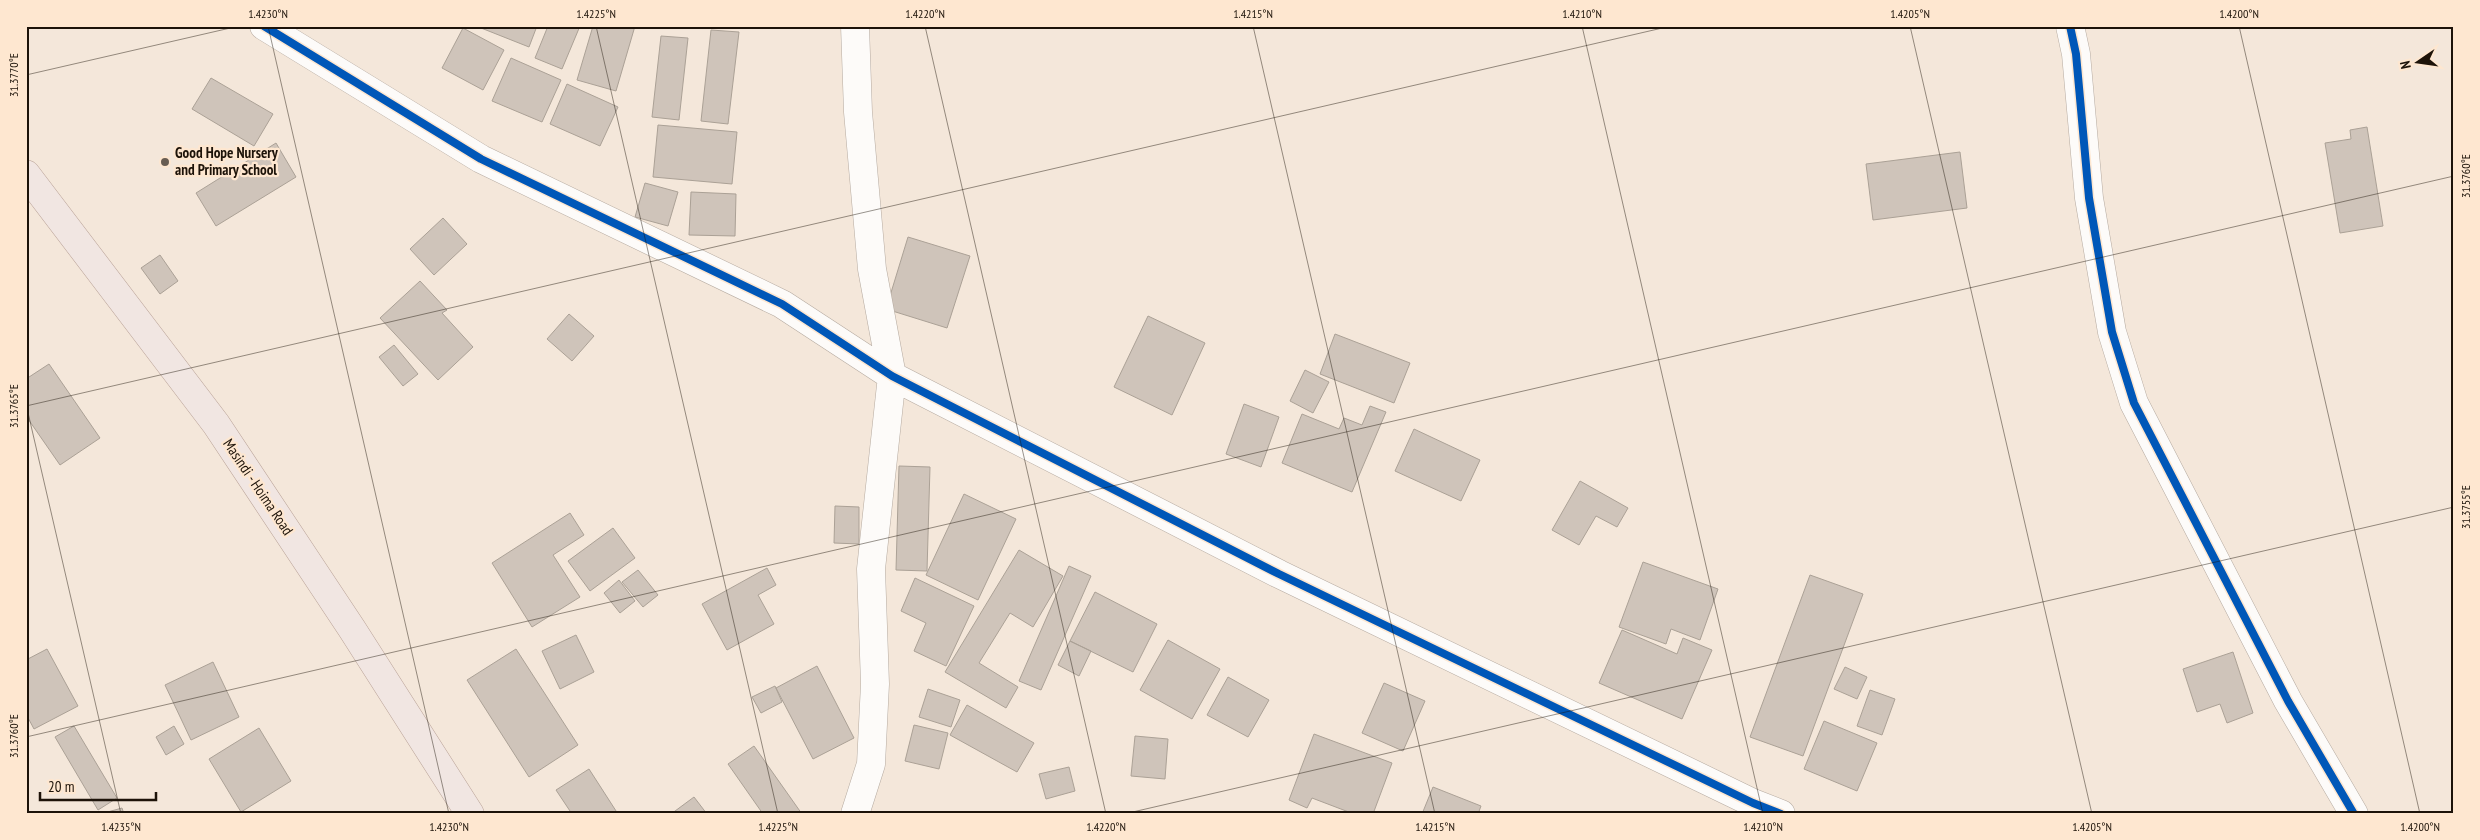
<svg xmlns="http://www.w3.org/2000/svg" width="2480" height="840" viewBox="0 0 2480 840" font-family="'PT Sans Narrow',sans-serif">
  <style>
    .building { fill: #cfc4ba; stroke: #aba196 }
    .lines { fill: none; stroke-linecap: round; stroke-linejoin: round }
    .minor-casing { stroke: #b5aaa0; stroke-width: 29 }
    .major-casing { stroke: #b9a297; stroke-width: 29 }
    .minor { stroke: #fdfbf9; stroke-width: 28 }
    .major { stroke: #f1e6e2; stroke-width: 28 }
    .cycleway-casing { stroke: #fee7d0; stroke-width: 11 }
    .cycleway { stroke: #0057b8; stroke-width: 8 }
    .ticks { fill: none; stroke: #1d1309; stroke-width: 1; stroke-opacity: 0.45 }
    .poi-dot { fill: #685d52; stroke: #fee7d0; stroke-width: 2 }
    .labels { text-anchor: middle; stroke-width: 4.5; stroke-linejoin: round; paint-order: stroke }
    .poi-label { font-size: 15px; font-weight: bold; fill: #1d1309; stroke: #fee7d0; text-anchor: start }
    .street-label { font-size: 15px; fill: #1d1309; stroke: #fee7d0 }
    .neatline { fill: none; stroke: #1d1309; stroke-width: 2 }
    .ticks-label { font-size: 12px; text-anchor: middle; fill: #1d1309 }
  </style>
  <rect width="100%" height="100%" fill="#f4e7da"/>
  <path class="building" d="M476 26H537L529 47Z
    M548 26H580L562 69 535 58Z
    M593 26H635L616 91 577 80Z
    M463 28 504 50 483 90 442 68Z
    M711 30 739 32 728 124 701 121Z
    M661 36 688 38 679 120 652 117Z
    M511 58 561 80 542 122 492 101Z
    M211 78 273 114 254 146 192 109Z
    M567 84 618 107 600 146 550 124Z
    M658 125 737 132 732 184 653 177Z
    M2367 127 2383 226 2340 233 2325 143 2351 139 2350 130Z
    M276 143 296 177 216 226 196 193Z
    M1960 152 1967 208 1873 220 1866 164Z
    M645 183 678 192 668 226 635 217Z
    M691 192 736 194 735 236 689 235Z
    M443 218 467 244 434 275 410 249Z
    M908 237 970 256 947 328 886 309Z
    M160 255 178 281 160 294 141 268Z
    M420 281 447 310 442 313 473 347 438 380 380 318Z
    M569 314 594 336 572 361 547 339Z
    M1148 316 1205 343 1172 415 1114 387Z
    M1335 334 1410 363 1394 403 1320 374Z
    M394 345 418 374 403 386 379 357Z
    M49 364 100 438 60 465 26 416V379Z
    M1305 370 1329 382 1313 413 1290 401Z
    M1244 404 1279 417 1261 467 1226 454Z
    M1370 406 1386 412 1352 492 1282 463 1302 414 1339 429 1344 418 1362 425Z
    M1414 429 1480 460 1461 501 1395 471Z
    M899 466 930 467 927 571 896 570Z
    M1580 481 1628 508 1617 527 1596 516 1579 545 1552 530Z
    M964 494 1016 519 978 600 926 575Z
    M835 506 859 507V544L834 543Z
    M570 513 584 535 553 555 580 597 532 627 492 563Z
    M613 528 635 558 590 591 568 561Z
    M1019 550 1063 576 1033 627 1010 613 979 663 1018 687 1006 708 945 672Z
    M1643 562 1718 589 1700 640 1671 629 1666 644 1619 627Z
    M1069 566 1091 576 1041 690 1019 681Z
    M767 568 776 585 758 595 774 624 727 650 702 604Z
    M638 570 658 595 643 607 622 582Z
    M1810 575 1863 594 1803 756 1750 737Z
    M915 578 974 606 946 666 914 651 926 623 901 611Z
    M619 580 635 601 620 613 604 593Z
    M1095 592 1157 624 1133 672 1070 641Z
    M1622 630 1677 654 1683 638 1712 650 1682 719 1599 683Z
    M576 635 594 672 560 689 542 651Z
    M1168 640 1220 669 1192 719 1140 690Z
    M1070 641 1091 651 1079 676 1058 665Z
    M47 649 78 706 34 729 26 714V660Z
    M516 649 578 745 529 777 467 680Z
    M2233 652 2253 713 2227 723 2220 704 2197 712 2183 669Z
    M213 662 239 717 191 740 165 685Z
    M817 666 854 738 813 759 776 688Z
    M1845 667 1867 677 1857 699 1834 689Z
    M1228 677 1269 700 1248 737 1207 715Z
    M1384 683 1425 701 1403 751 1362 733Z
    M775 686 782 702 761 713 752 697Z
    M928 689 960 700 951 727 919 717Z
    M1870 690 1895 699 1882 735 1857 726Z
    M967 705 1034 743 1017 772 950 735Z
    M1824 721 1877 743 1857 791 1804 769Z
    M914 725 948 733 939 769 905 761Z
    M74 726 117 798 98 810 55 737Z
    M174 726 184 744 166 755 156 737Z
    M259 728 291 781 241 812 209 759Z
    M1314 734 1392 763 1373 814H1354L1312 798 1307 808 1289 800Z
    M1135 736 1168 739 1165 779 1131 776Z
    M754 746 802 814H763L728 764Z
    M1069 767 1075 791 1046 799 1039 774Z
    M589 769 618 814H572L556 790Z
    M1433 787 1481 806 1478 814H1422Z
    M694 797 707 814H671Z
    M122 808 124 814 104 813Z"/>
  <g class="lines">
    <g class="minor-casing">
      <path id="minor" d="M264 26 481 159 782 304 892 376 1279 574 1753 803 1781 814
        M2070 26 2076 54 2089 198 2112 332 2134 403 2288 701 2354 814
        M855 814 871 764 875 684 871 569 892 376 872 269 858 112 855 26"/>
    </g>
    <g class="major-casing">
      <path id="major" d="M26 174 216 424 352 629 470 814"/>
    </g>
    <use href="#minor" class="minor"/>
    <use href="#major" class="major"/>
    <g class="cycleway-casing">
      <path id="cycleway" d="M264 26 481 159 782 304 892 376 1279 574 1753 803 1781 814
        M2070 26 2076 54 2089 198 2112 332 2134 403 2288 701 2354 814"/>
    </g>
    <use href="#cycleway" class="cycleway"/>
  </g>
  <path class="ticks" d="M268 26 449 814M596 26 778 814M925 26 1106 814M1253 26 1435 814M1582 26 1763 814M1910 26 2092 814M2239 26 2420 814M26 75 239 26M26 404 121 814M26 406 1671 26M26 737 2454 176M1124 814 2454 507"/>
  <circle class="poi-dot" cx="165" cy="162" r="5"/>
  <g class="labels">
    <g class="poi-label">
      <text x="175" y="158">Good Hope Nursery<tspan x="175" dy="17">and Primary School</tspan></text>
    </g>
    <g class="street-label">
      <text transform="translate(258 487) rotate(56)" y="5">Masindi - Hoima Road</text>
    </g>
  </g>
  <rect width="2480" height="840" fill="none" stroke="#fee7d0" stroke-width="55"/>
  <g transform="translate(2418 62) rotate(257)" stroke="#fee7d0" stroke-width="4" paint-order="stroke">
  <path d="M0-4L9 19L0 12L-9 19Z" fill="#1d1309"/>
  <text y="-8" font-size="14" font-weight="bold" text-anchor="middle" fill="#1d1309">N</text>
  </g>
  <path d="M40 792v8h116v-8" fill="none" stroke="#1d1309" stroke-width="2.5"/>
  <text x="48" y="792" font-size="15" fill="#1d1309" stroke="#fee7d0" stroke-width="4" paint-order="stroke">20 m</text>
  <rect x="28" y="28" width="2424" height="784" class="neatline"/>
  <g class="ticks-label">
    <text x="268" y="18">1.4230°N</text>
    <text x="596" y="18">1.4225°N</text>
    <text x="925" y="18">1.4220°N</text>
    <text x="1253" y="18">1.4215°N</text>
    <text x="1582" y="18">1.4210°N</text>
    <text x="1910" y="18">1.4205°N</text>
    <text x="2239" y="18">1.4200°N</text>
    <text transform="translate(14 75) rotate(-90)" y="4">31.3770°E</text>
    <text transform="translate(2466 176) rotate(-90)" y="4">31.3760°E</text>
    <text transform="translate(14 406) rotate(-90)" y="4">31.3765°E</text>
    <text transform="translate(2466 507) rotate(-90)" y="4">31.3755°E</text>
    <text transform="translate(14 736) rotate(-90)" y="4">31.3760°E</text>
    <text x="121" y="831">1.4235°N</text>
    <text x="449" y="831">1.4230°N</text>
    <text x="778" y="831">1.4225°N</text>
    <text x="1106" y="831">1.4220°N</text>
    <text x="1435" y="831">1.4215°N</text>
    <text x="1763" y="831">1.4210°N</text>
    <text x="2092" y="831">1.4205°N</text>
    <text x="2420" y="831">1.4200°N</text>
  </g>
</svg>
